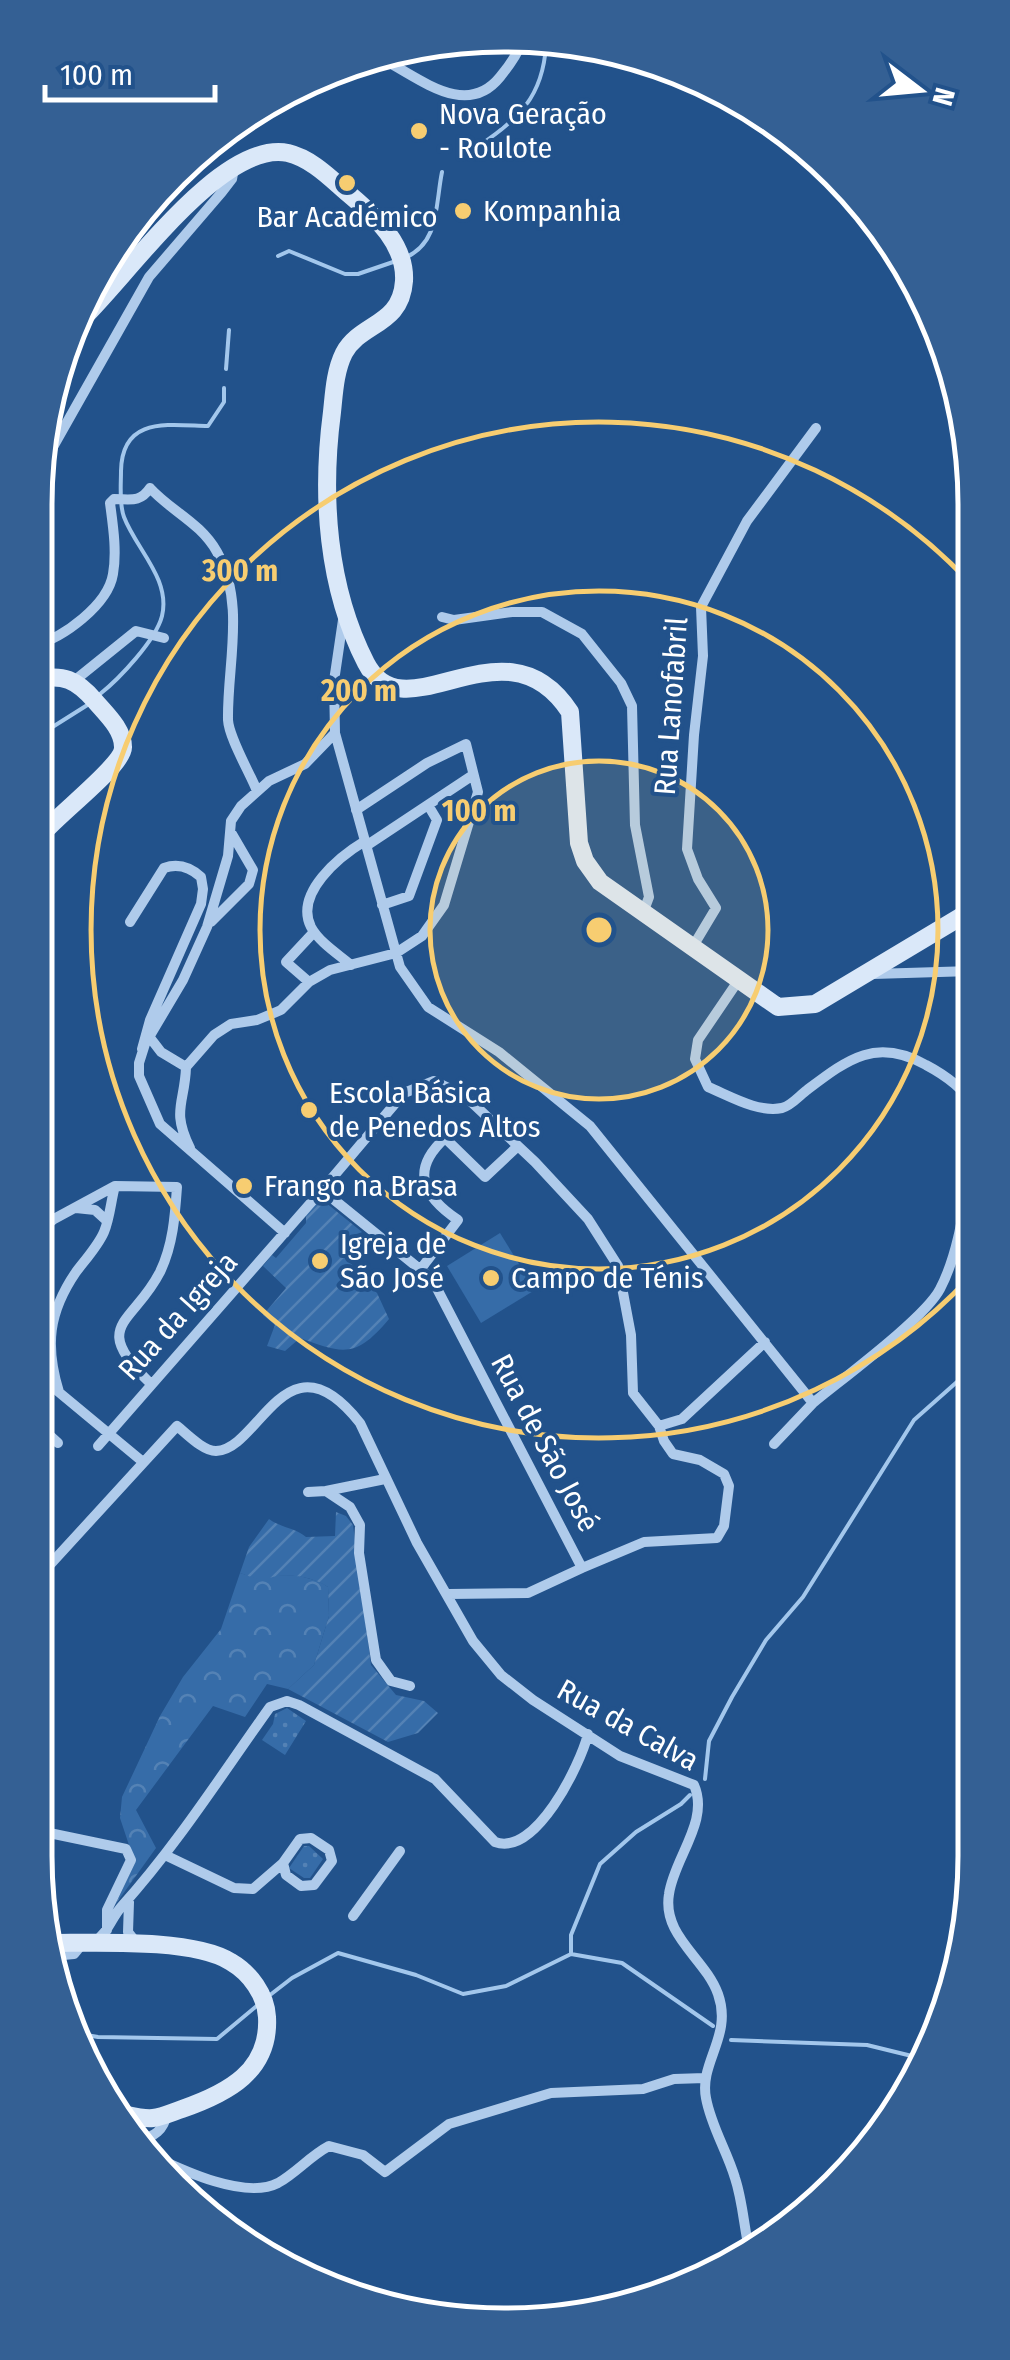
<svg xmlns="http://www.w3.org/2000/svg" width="1010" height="2360" viewBox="0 0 1010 2360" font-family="'Fira Sans Condensed',sans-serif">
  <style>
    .grass { fill: url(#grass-dots) }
    .forest { fill: url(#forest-crowns) }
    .park { fill: #366ca8 }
    .garden { fill: url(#garden-furrows) }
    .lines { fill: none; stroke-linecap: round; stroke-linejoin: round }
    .stream { stroke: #a3c7ec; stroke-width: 4 }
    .street { stroke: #afcbeb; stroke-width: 10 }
    .secondary { stroke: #dae8f9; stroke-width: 18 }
    .ring { fill: none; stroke: #f7cd71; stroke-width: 5 }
    .poi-dot { fill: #f7cd71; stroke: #22528b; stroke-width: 4 }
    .labels { text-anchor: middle; stroke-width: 8; stroke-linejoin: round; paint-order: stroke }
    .poi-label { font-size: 30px; fill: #fff; stroke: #22528b; text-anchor: start }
    .street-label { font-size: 30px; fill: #fff; stroke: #22528b }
    .rim { fill: none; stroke: #fff; stroke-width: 5 }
    .centre { fill: #f7cd71; stroke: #22528b; stroke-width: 5 }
    .ring-label { font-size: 30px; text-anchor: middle; font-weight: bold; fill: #f7cd71; stroke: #22528b; stroke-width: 8; stroke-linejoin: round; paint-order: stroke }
  </style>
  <defs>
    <pattern id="grass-dots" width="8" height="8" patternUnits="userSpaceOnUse" patternTransform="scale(2.5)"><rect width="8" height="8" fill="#366ca8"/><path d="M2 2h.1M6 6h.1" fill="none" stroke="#5482b5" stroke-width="1.8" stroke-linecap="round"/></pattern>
    <pattern id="forest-crowns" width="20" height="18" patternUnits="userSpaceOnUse" patternTransform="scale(2.5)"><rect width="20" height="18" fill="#366ca8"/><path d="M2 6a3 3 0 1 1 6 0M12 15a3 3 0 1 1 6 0" fill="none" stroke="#5482b5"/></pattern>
    <pattern id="garden-furrows" width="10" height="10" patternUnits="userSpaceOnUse" patternTransform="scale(2.5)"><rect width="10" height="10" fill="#366ca8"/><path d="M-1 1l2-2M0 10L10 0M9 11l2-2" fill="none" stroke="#5482b5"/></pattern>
  </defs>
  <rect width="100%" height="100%" fill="#22528b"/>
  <path class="grass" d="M287 1708 306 1721 285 1755 262 1740 273 1724 275 1714Z
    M304 1846H309L323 1859 310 1878H304L289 1868Z"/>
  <path class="forest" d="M240 1573 262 1580C281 1571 312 1576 328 1587L329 1616 314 1665 288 1689 267 1684 245 1717 213 1706 136 1810 156 1848 115 1905 135 1863 120 1818 122 1797 160 1716 183 1677 221 1629Z"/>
  <path class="park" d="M500 1233 535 1290 481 1323 447 1266Z"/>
  <path class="garden" d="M320 1198 362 1232 343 1255 358 1271 357 1275 377 1293 389 1319C357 1357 345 1355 300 1338L285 1351 267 1346 275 1325 263 1315 286 1288 263 1266 272 1255 276 1258 306 1223V1214Z
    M336 1512 346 1516 353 1525 371 1665 396 1695 424 1701 438 1713 418 1733 388 1742 288 1689 314 1665 329 1616 328 1587C311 1576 281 1571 262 1581L240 1573 249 1547 269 1519C281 1528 296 1528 306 1537L335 1536Z"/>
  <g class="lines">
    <path class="stream" d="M477 147C518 120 543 97 546 45
      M278 256 289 251 345 274H358L396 261
      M405 258C440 242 435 206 442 172
      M226 369 229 330
      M100 694C119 679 156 640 162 616 171 579 136 549 124 517 119 504 121 485 121 471 122 416 168 425 208 426L224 402V388
      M35 738 89 704
      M705 1779 709 1741 732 1697 766 1640 803 1597 914 1420 958 1381 973 1320
      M571 1954V1935L600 1864 636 1832 681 1804 690 1795
      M270 1995 292 1978 338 1953 416 1975 463 1994 506 1986 571 1954 622 1963 713 2026
      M75 2033 98 2037 217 2039 259 2004
      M731 2040 867 2045 920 2058"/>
    <path class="street" d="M384 60C420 78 466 119 500 77 509 66 517 55 522 42
      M35 505 53 447 149 277 222 192 232 179 234 168
      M442 617 454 620 512 612H542L582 634 621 683 632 706 635 825 649 897 643 913
      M343 620 334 681 335 733 400 967 428 1007 499 1052 590 1126 813 1403C842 1379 925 1318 940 1289 961 1249 965 1197 973 1153
      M35 645C63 638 108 605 113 574 117 551 113 526 110 503L114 499C130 499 140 503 150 488 171 511 201 523 217 552 246 604 227 664 228 720 229 738 250 773 257 791
      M74 681 136 631 164 638
      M366 846 473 775
      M382 905 409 896 437 820 428 805
      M130 922 164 868C178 863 190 867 201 877L203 889 201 904 150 1020 142 1049
      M211 922 249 884 253 870 232 834
      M692 948 716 908 698 879 687 849 694 735 703 656 701 607 747 521 816 428
      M351 965C338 954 319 942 311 927 294 893 340 856 365 841
      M873 974 972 971
      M738 981 698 1040 695 1059 708 1087C730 1096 758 1113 782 1108 791 1106 800 1095 807 1090 848 1059 876 1037 926 1065 943 1074 963 1088 973 1105
      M309 982 286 962 314 932
      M151 1039 161 1052 186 1067
      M186 1067 214 1035 231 1024 257 1020 281 1010 309 982 330 970 396 953 422 936 444 905 478 792 466 744 427 763 356 810
      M186 1067C185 1103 171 1110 190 1148
      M434 1081 465 1096 535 1162 588 1219 618 1266 631 1335 633 1393 659 1426 664 1441 673 1454 700 1460 724 1474 729 1486 724 1526 717 1538 644 1542 582 1568 432 1279 322 1190 404 1093Z
      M76 1208 95 1210 106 1220
      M285 1233 160 1124 139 1076V1063L145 1044 183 980 207 927 228 856 231 821 241 806 269 781 305 764 335 733
      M35 1235 54 1219 115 1186
      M420 1270 458 1220C424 1197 409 1171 445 1138L485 1177 518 1146
      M35 1376 43 1379 143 1462
      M59 1392C45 1346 48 1313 76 1272 85 1260 98 1246 104 1232 110 1218 111 1200 115 1186L177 1187C175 1216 173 1245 160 1272 133 1325 89 1324 150 1383
      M35 1422 58 1443
      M659 1426 682 1419 765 1342
      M774 1444 813 1403
      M98 1446 322 1190
      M385 1479 326 1491 350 1507 360 1525 359 1553 376 1660 391 1681 410 1686
      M308 1492 326 1491
      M35 1581 177 1426C187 1434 203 1451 216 1451 260 1450 286 1329 360 1423L417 1543 473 1641 501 1675 533 1700 620 1756 694 1785C710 1821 674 1858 669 1894 662 1936 705 1958 718 1994 733 2036 699 2062 706 2098 711 2126 727 2151 735 2178 743 2202 744 2229 750 2253
      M449 1594 528 1593 582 1568
      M35 1830 126 1849 131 1860 107 1910V1930
      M165 1855 234 1888 253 1889 283 1863 286 1875 301 1886 314 1885 332 1861 329 1850 311 1838 300 1839 283 1863
      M129 1902 128 1932 136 1942
      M353 1916 400 1851
      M94 1942C109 1932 111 1918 122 1906 177 1845 222 1774 270 1707L287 1701 299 1705 435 1779 495 1842C535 1857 580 1766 588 1734
      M52 1956 74 1954 83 1943
      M138 2141C155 2136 163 2131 167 2114
      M144 2152C176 2167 243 2201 278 2183 296 2173 310 2156 329 2146L363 2155 385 2172 449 2124 551 2093 643 2089 674 2079 705 2078"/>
    <path class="secondary" d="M78 323C125 280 220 139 288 153 313 159 332 180 350 195 376 217 406 245 404 281 401 326 361 322 344 353 335 371 334 393 332 412 321 496 327 587 366 663 405 739 505 612 570 712L579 843 585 861 600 882 778 1007 815 1004 972 910
      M35 842C51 819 124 766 123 747 123 729 106 714 95 701 77 680 63 673 35 680
      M50 1943C95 1943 194 1938 231 1962 250 1973 266 1995 267 2017 270 2071 228 2093 182 2109 173 2112 162 2117 153 2118 143 2119 132 2116 122 2114"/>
  </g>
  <circle cx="599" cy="930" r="169" fill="#f7cd71" fill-opacity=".12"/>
  <g class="ring">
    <circle cx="599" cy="930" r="169"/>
    <circle cx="599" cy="930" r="339"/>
    <path d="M971 1276A508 508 0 1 1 971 584"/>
  </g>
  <g class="poi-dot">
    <circle cx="419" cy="131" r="10"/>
    <circle cx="347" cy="183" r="10"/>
    <circle cx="463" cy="211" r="10"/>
    <circle cx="309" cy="1110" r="10"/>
    <circle cx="244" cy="1186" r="10"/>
    <circle cx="320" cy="1261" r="10"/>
    <circle cx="491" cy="1278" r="10"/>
  </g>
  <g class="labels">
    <g class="poi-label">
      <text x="439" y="124">Nova Geração<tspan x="439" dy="34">- Roulote</tspan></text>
      <text x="483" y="221">Kompanhia</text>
      <text x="347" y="227" text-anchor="middle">Bar Académico</text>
      <text x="329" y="1103">Escola Básica<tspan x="329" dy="34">de Penedos Altos</tspan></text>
      <text x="264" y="1196">Frango na Brasa</text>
      <text x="340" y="1254">Igreja de<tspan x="340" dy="34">São José</tspan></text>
      <text x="511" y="1288">Campo de Ténis</text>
    </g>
    <g class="street-label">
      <text transform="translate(671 706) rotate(-86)" y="10">Rua Lanofabril</text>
      <text transform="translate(178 1316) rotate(-48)" y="10">Rua da Igreja</text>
      <text transform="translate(545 1443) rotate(62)" y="10">Rua de São José</text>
      <text transform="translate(628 1725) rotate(29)" y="10">Rua da Calva</text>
    </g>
  </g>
  <path d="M0 0H1010V2360H0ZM504 52H506A452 452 0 0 1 958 504V1856A452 452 0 0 1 506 2308H504A452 452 0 0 1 52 1856V504A452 452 0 0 1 504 52Z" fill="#346094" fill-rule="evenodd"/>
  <path class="rim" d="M504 52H506A452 452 0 0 1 958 504V1856A452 452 0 0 1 506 2308H504A452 452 0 0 1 52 1856V504A452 452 0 0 1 504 52Z"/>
  <circle cx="599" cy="930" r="15" class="centre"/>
  <g class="ring-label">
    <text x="240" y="581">300 m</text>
    <text x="359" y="701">200 m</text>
    <text x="479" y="821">100 m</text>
  </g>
  <g transform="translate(920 90) rotate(106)" stroke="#22528b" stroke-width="8" paint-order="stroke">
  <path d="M0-8L18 38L0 25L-18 38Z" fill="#ffffff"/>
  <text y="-15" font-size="28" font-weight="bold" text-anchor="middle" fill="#ffffff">N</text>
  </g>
  <path d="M45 85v15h170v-15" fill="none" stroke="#ffffff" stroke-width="5"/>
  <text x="60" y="85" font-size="30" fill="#ffffff" stroke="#22528b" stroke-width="8" paint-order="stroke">100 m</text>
</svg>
